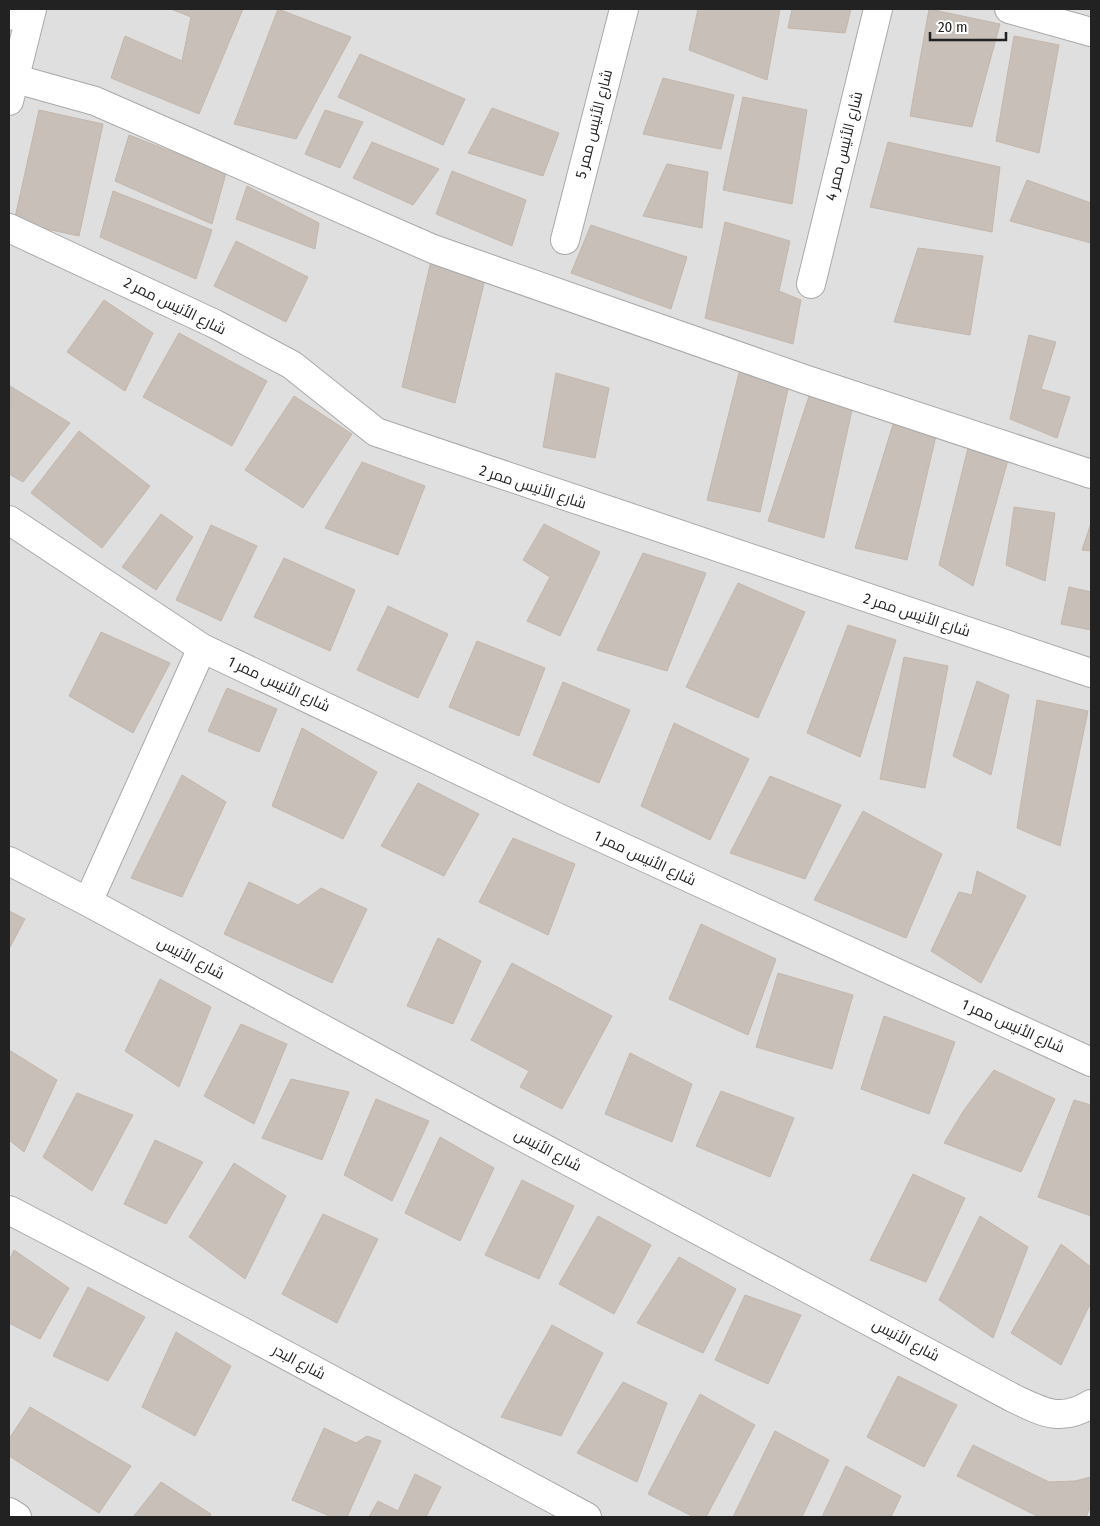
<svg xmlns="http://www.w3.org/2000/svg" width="1100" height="1526" viewBox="0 0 1100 1526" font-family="'Fira Sans Condensed',Cairo,sans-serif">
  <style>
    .residential { fill: #e0dfdf }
    .building { fill: #c7bfb8; stroke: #c4b6ab }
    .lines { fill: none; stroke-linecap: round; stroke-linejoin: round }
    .minor-casing { stroke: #a9a9a9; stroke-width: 30 }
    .minor { stroke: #fff; stroke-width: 28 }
    .labels { text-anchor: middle; stroke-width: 5; stroke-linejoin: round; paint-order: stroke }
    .street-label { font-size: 15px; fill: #222; stroke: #fff }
  </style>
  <rect width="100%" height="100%" fill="#f2efe9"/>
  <path class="residential" d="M9 9H1091V1517H9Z"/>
  <path class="building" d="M171 9H243L199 114 111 78 125 36 182 61 191 17Z
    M278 9 351 37 296 139 234 124Z
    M698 9H780L767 80 689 50Z
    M792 9H851L845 33 788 28Z
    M929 9 1000 24 972 127 910 116Z
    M1014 36 1059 45 1039 153 996 141Z
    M360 54 465 99 443 145 338 97Z
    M663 78 734 95 721 149 643 134Z
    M743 97 807 110 792 204 723 190Z
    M492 108 559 133 543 176 468 153Z
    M39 110 103 124 79 236 14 222Z
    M325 110 363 122 340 168 305 154Z
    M129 135 226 173 212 224 115 181Z
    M372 142 439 169 413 205 353 178Z
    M888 142 1000 167 992 232 870 207Z
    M667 164 708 172 702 228 643 216Z
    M452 171 526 200 512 246 436 214Z
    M1027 180 1091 203V243L1010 221Z
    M247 186 319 223 315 249 236 219Z
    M113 191 212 230 196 279 100 237Z
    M725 222 790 241 779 291 801 300 793 344 705 318Z
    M591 225 687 257 671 309 571 273Z
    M236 241 308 277 286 322 214 286Z
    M918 248 983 256 970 335 894 322Z
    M433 252 487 271 455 403 402 387Z
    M104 300 153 333 125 391 67 352Z
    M179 333 267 381 232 446 143 397Z
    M1029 335 1056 342 1041 389 1070 397 1057 438 1010 419Z
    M740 369 789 385 760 512 707 500Z
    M556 373 609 388 595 458 543 447Z
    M10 386 70 423 23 482 9 474Z
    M811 390 852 410 824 538 768 521Z
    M294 396 352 434 303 508 245 470Z
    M894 421 936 436 907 560 855 548Z
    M79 431 150 486 102 548 31 493Z
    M969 444 1008 460 973 586 939 565Z
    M362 462 425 486 398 555 325 528Z
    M1014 507 1055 513 1045 581 1006 565Z
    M161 514 193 537 156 590 122 567Z
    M1091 523V551L1082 550Z
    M544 524 600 552 560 636 527 621 550 577 523 560Z
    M211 525 257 546 221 621 176 600Z
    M643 553 706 573 667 671 597 650Z
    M284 558 355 590 330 651 254 617Z
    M738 583 805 612 758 718 686 687Z
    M1069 587 1091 592V630L1061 624Z
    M388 606 448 634 418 698 357 670Z
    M848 625 896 640 860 757 807 733Z
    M101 632 170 663 133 733 69 696Z
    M477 641 545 668 519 736 449 707Z
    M904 657 948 666 925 788 880 779Z
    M977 681 1009 695 991 775 953 756Z
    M563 682 630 710 599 783 533 755Z
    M227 688 277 709 259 752 208 731Z
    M1037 700 1088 711 1060 846 1017 828Z
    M674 723 749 759 710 840 641 806Z
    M302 728 377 772 343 839 272 806Z
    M182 775 226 802 182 897 131 878Z
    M770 776 841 805 805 879 730 853Z
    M418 783 479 814 444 876 381 846Z
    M863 811 942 854 906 938 814 900Z
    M513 838 575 864 548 935 479 902Z
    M977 871 1026 896 981 983 931 951 959 892 972 895Z
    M249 882 298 905 321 888 367 909 332 983 224 934Z
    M9 911 25 919 9 949Z
    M701 924 776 959 748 1035 669 999Z
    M438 938 481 961 453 1024 407 1006Z
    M512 963 612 1016 562 1109 520 1087 529 1071 471 1040Z
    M778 973 853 995 832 1069 756 1047Z
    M160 979 211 1007 179 1087 125 1051Z
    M884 1016 955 1042 929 1114 861 1089Z
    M241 1024 287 1044 254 1124 204 1096Z
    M9 1050 57 1080 24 1152 9 1140Z
    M630 1053 692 1084 672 1142 605 1114Z
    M994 1070 1055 1099 1021 1172 944 1143 964 1110Z
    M291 1079 349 1092 322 1160 262 1138Z
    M721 1091 794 1118 770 1177 696 1146Z
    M77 1093 133 1115 92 1191 43 1157Z
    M376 1099 429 1121 392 1201 344 1175Z
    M1074 1100 1091 1105V1216L1038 1197Z
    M440 1137 494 1168 460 1241 405 1213Z
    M155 1140 203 1162 166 1224 124 1204Z
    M234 1163 286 1196 245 1279 189 1237Z
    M913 1174 965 1198 926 1282 870 1260Z
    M522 1180 574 1206 539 1279 485 1255Z
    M323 1214 378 1239 337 1323 282 1294Z
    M598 1216 651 1245 614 1314 559 1284Z
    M980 1216 1028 1247 993 1338 939 1300Z
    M1061 1244 1091 1267V1302L1061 1365 1011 1333Z
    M14 1250 69 1288 40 1339 9 1323V1261Z
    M679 1257 736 1289 703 1353 637 1323Z
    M88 1287 145 1317 108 1381 53 1356Z
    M745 1295 801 1315 768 1384 715 1360Z
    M552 1325 603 1353 561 1436 501 1417Z
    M176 1332 231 1366 195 1436 142 1407Z
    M898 1376 957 1405 924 1467 867 1437Z
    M623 1382 667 1403 637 1482 577 1453Z
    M700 1394 755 1425 706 1517H694L648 1494Z
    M30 1407 131 1466 99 1513 9 1456V1439Z
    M324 1428 356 1443 367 1436 381 1441 347 1517H332L292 1500Z
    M775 1431 829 1460 802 1517H733Z
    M973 1445 1049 1482 1075 1481 1091 1477V1506L1086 1517H1039L957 1476Z
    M846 1466 901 1496 891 1517H822Z
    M415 1474 441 1487 426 1517H369L378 1501 398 1511Z
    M161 1482 211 1514 209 1517H133Z"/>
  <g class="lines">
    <g class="minor-casing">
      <path id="minor" d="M1009 9 1091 32
        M9 16 10 9
        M9 77 95 101 433 249 804 379 1091 474
        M9 101 32 9
        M9 228 215 324 292 365 376 432 1091 673
        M565 240 624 9
        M811 284 878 9
        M9 520 202 648 563 820 1091 1062
        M9 861 88 902 491 1120 1013 1398C1043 1412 1060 1423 1091 1404
        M88 902 202 648
        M9 1210 230 1325 587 1517
        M9 1512 17 1517"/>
    </g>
    <use href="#minor" class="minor"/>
  </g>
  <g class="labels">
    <g class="street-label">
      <text transform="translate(594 124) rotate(-76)" y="5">شارع الأنيس ممر 5</text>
      <text transform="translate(844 146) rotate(-76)" y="5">شارع الأنيس ممر 4</text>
      <text transform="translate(175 306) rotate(26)" y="5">شارع الأنيس ممر 2</text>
      <text transform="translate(533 487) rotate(18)" y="5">شارع الأنيس ممر 2</text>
      <text transform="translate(917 615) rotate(18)" y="5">شارع الأنيس ممر 2</text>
      <text transform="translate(279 684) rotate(25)" y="5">شارع الأنيس ممر 1</text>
      <text transform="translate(645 858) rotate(25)" y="5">شارع الأنيس ممر 1</text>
      <text transform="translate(191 958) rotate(28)" y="5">شارع الأنيس</text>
      <text transform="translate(1013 1026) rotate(24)" y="5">شارع الأنيس ممر 1</text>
      <text transform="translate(548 1150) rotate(28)" y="5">شارع الأنيس</text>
      <text transform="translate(906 1340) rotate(28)" y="5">شارع الأنيس</text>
      <text transform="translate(299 1362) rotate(28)" y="5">شارع البدر</text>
    </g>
  </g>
  <rect width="1100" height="1526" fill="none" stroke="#222222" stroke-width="20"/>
  <path d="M930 32v8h76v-8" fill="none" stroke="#222222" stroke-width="2.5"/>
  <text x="938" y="32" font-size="15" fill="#222222" stroke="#ffffff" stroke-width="4" paint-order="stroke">20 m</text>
</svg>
